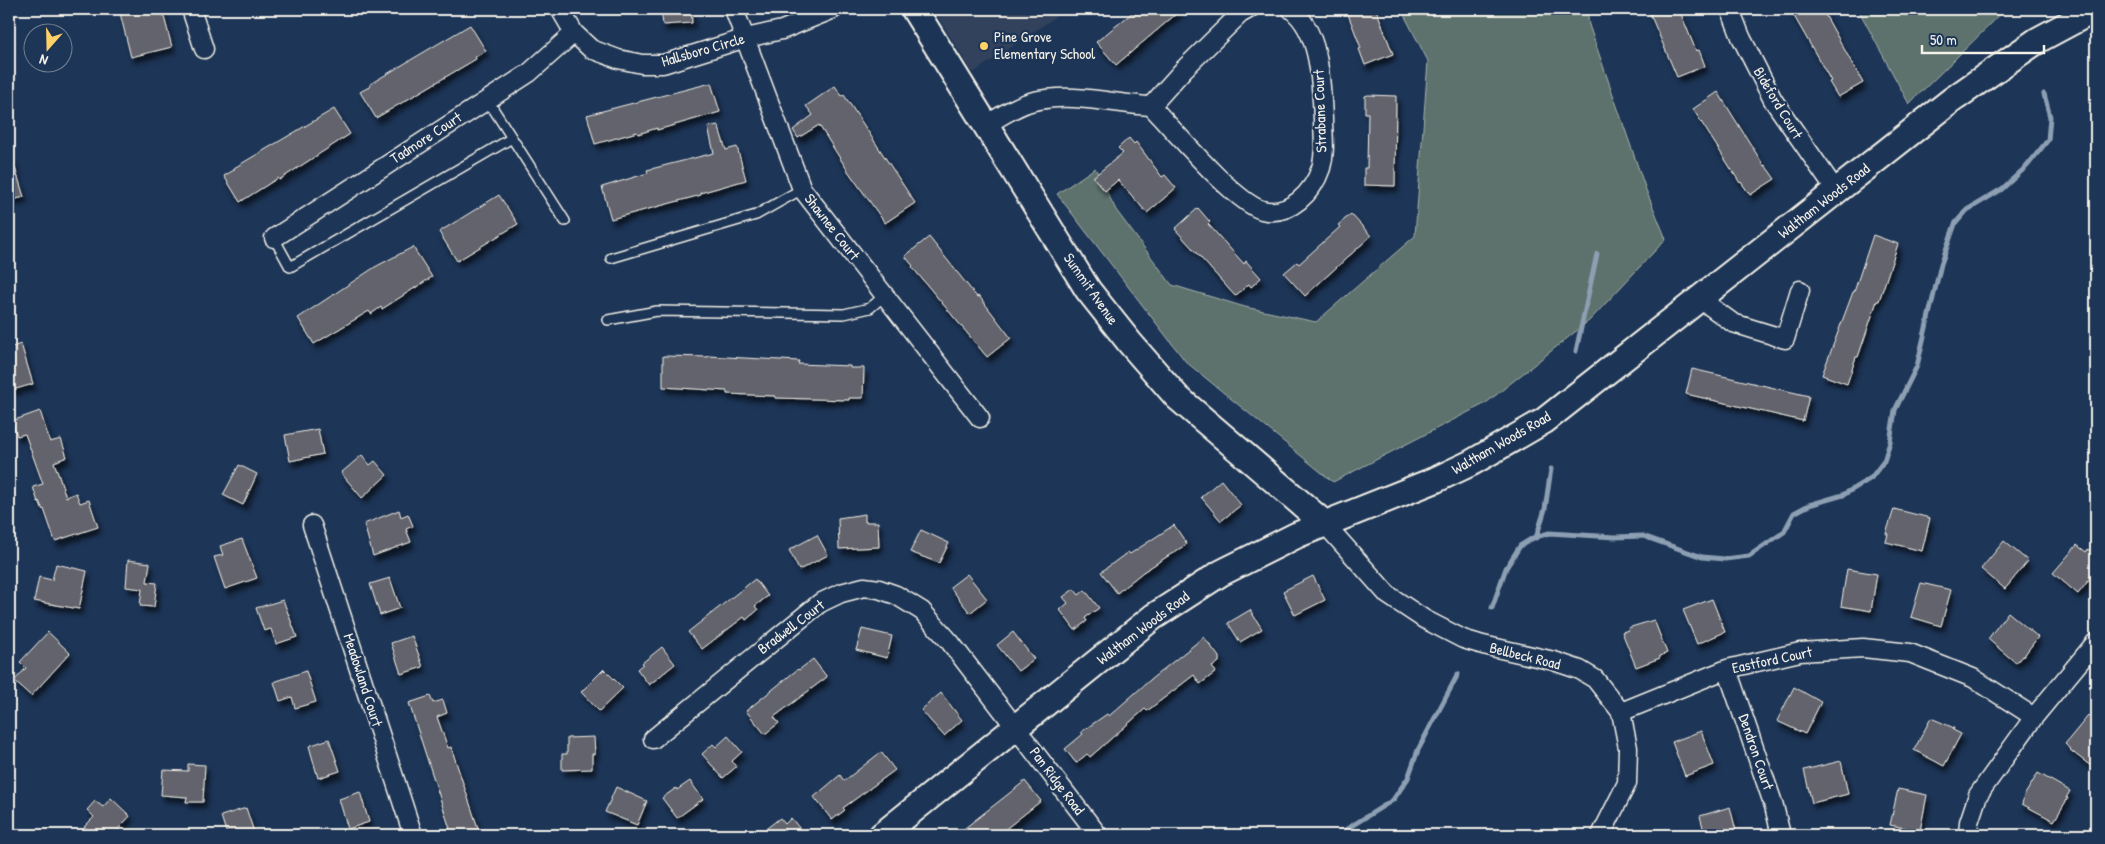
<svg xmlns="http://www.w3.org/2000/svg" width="2105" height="844" viewBox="0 0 2105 844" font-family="'Patrick Hand',sans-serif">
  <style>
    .built { fill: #32435d }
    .green { fill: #5d726d; stroke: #a8b2aa }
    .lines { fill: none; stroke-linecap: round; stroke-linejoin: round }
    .stream { stroke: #8d9fb2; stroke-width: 5 }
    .building { fill: #62646c; stroke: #f4f1e8; filter: url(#shadow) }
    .lane-casing { stroke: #f4f1e8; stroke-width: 12 }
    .street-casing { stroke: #f4f1e8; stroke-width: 21 }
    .secondary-casing { stroke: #f4f1e8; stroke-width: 29 }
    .lane { stroke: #1d3557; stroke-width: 9 }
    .street { stroke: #1d3557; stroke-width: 18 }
    .secondary { stroke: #1d3557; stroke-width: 25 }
    .poi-dot { fill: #ffd166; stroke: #1d3557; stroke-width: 2 }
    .labels { text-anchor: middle; stroke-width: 4.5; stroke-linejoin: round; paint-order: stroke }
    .poi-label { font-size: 15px; fill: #f4f1e8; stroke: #1d3557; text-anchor: start }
    .street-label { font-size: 15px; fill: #f4f1e8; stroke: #1d3557 }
  </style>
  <defs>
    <filter id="shadow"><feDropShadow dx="3" dy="5.5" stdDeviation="2.5" flood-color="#0009"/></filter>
  </defs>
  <rect width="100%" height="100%" fill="#1d3557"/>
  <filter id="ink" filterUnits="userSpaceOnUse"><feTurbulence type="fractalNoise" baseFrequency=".02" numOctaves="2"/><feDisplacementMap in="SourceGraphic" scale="10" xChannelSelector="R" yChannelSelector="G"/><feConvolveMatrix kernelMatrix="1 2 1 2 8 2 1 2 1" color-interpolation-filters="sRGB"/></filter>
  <g filter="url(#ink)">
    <path class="built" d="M933 9H1067L973 73Z"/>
    <path class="green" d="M1401 9H1587L1589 25 1646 190 1666 239 1590 320 1486 403 1333 482 1186 362 1057 194 1095 168 1116 210 1172 285 1245 307 1316 322 1415 236 1428 61Z
      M1858 9H2006L1909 104Z"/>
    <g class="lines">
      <path class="stream" d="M1576 351 1597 254
        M1536 538 1545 509 1551 469
        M1492 608 1506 568 1520 546 1533 538 1549 533 1615 537 1643 536 1702 557 1725 559 1749 556 1784 532 1794 513 1809 505 1843 495 1871 478 1884 461 1890 442 1895 410 1917 366 1941 264 1955 224 1967 210 2002 189 2027 166 2048 140 2050 117 2044 94
        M1337 835 1393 800 1408 778 1418 750 1458 674"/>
    </g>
    <path class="building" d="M119 9H162L172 47 131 57Z
      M661 9H691L692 23 663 25Z
      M1137 9H1182L1116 65 1096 42Z
      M1346 9H1376L1393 54 1365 65 1359 49 1361 48Z
      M1648 9H1679L1696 51 1699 50 1705 66 1677 77Z
      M1790 9H1822L1863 83 1838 97 1829 82 1831 81Z
      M470 25 486 51 475 57 476 59 376 118 360 92 371 86 370 84Z
      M711 83 720 112 657 130V128L638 134 637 132 595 144 587 115Z
      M835 86 842 96 844 95 915 203 885 223 848 171 819 125 798 138 793 130 813 115 806 106Z
      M1718 92 1764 166 1765 165 1775 179 1750 195 1741 182 1740 183 1693 109Z
      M1368 95 1396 96 1395 186 1364 185V168H1367L1368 113H1365V96Z
      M334 109 350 134 279 180 278 178 240 202 224 176 234 170V168Z
      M718 125 726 150 737 147 746 180 700 193 701 195 611 219 602 187 648 173 647 170 714 153 708 127Z
      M1129 138 1134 144 1136 142 1162 177 1165 175 1176 188 1147 213 1118 180 1105 191 1093 177 1123 153 1118 148Z
      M12 158 24 197 9 201V159Z
      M499 195 518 224 457 261 439 232Z
      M1198 208 1210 222 1208 224 1244 264 1246 261 1261 278 1251 287 1249 284 1235 296 1175 229Z
      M1351 214 1371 236 1305 296 1284 273 1297 262 1299 264 1340 227 1338 225Z
      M1873 235 1898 244 1879 301H1877L1858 357H1856L1847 384 1822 375 1853 292H1854Z
      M929 237 977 297 979 296 1011 338 987 357 912 267 913 266 905 256Z
      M413 247 432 277 382 309 381 307 371 314 369 311 314 344 298 318 375 267Z
      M21 344 33 384 9 391V348Z
      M663 356 708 357V356L799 361 798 364 850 366V368H864L863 398H849V400L775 398V396L727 394V391L663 387Z
      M1692 369 1809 396 1803 421 1686 394Z
      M40 411 50 442 61 439 67 457 54 462 66 497 76 493 80 503 89 500 98 527 55 541 44 509 43 510 39 501 38 502 33 487 43 484 25 434 17 436 12 421Z
      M318 429 323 454 290 461 285 435Z
      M362 455 370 465 375 461 387 475 362 498 341 473Z
      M239 465 257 474 243 505 223 495Z
      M1221 480 1241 505 1221 521 1201 497Z
      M1894 509 1930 518 1922 551 1886 542 1888 534H1886Z
      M399 510 401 517 408 514 413 526 406 529 411 542 373 556 364 524Z
      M865 514V522H878L879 547 839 549 838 518Z
      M1174 525 1187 544 1143 572 1117 593 1101 572 1128 552 1130 554Z
      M921 530 949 543 939 563 910 552Z
      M817 535 828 555 799 570 789 550Z
      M242 539 257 578 225 589 214 557 223 555 220 546Z
      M2004 541 2028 561 2005 589 1981 569Z
      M2077 545 2086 552 2088 549 2096 556V571L2078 594 2053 573Z
      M128 560 150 563 147 582 157 583 154 607 140 606 142 589 126 587Z
      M56 564 87 571 79 609 34 601 39 577 52 580Z
      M1847 569 1877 574 1871 611 1841 606Z
      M967 574 987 599 970 613 950 587Z
      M1313 576 1325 600 1295 615 1283 591Z
      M390 578 400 608 380 615 370 584Z
      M755 579 768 596 755 606 758 610 746 620 744 617 702 649 688 632Z
      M1921 583 1951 590 1941 626 1911 617Z
      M1074 589 1079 595 1085 590 1099 608 1085 618 1087 621 1075 630 1060 610 1068 603 1063 597Z
      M1712 599 1725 632 1697 644 1683 610Z
      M283 600 297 637 276 644 271 629 264 631 256 608Z
      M1250 610 1262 629 1240 642 1228 623Z
      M2008 612 2038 637 2023 657 2022 656 2016 663 1988 639Z
      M1654 620 1667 653 1660 656V658L1636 667 1622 632 1629 630 1628 628Z
      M862 629 892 636 887 658 856 650Z
      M48 632 70 653 31 696 14 681 26 668 20 662Z
      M1013 632 1034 659 1018 671 997 645Z
      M412 636 423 667 401 674 391 643Z
      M1204 637 1219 657V662L1212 667 1216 672 1200 684 1194 675 1147 711 1145 709 1090 757 1087 754 1076 763 1065 749 1083 734 1081 732 1107 714 1109 716 1150 680Z
      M662 647 675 664 649 685 637 669 643 664 642 663Z
      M813 659 827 677 774 717 779 723 765 734 746 711 798 669 799 670Z
      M604 669 623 688 599 711 581 692Z
      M306 671 316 702 295 708 292 697 280 701 274 682Z
      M1794 687 1821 702 1805 734 1777 721Z
      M941 693 962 720 944 736 921 710Z
      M430 696 433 703 443 700 447 713 437 717 448 748 451 747 479 831 466 835H452L409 703Z
      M2088 716 2096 723V770L2070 750 2071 749 2065 744Z
      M1931 718 1954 728 1953 730 1961 734 1944 766 1914 750Z
      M1701 731 1714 765 1685 776 1672 742Z
      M728 736 742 752 732 761 736 767 723 778 702 754 713 744 716 747Z
      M594 737 595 754H592V769L562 770V754H567V738Z
      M329 739 340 771 318 778 309 746Z
      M881 752 895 770 843 808 845 810 832 820 814 797 840 775 844 781Z
      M1841 761 1848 794 1812 803 1804 770Z
      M188 764 205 765 203 802H186L187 797 161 795 163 770 188 771Z
      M2038 773 2070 791 2066 798H2068L2054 821 2022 804 2024 796Z
      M690 781 703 799 677 818 662 798 676 788 677 790Z
      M1025 781 1041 801 998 835H956Z
      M616 787 647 801 637 825 605 812Z
      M1898 789 1927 795 1920 831 1890 825Z
      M360 792 369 822 348 829 339 799Z
      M111 798 130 816 113 835H94L84 827 94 817 87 810 95 801 103 807Z
      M1730 807 1737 835H1705L1700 816Z
      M246 808 255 835H227L221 816Z
      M780 818 785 824 791 818 805 835H758Z"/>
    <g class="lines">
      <g class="lane-casing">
        <path id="lane" d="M487 99 565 221
          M274 238 290 267 512 138
          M611 258 756 215 802 189
          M608 320 657 311 844 314 870 308 885 295"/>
      </g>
      <g class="street-casing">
        <path id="street" d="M191 9 204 49
          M560 9 574 33 591 49 618 59 642 64H663L746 38 782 30 834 9
          M734 9 802 189 980 418
          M1249 9 1240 14 1184 69 1151 106C1174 130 1234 202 1262 210 1290 217 1313 192 1321 168 1326 152 1323 135 1323 119 1321 84 1321 32 1291 9
          M1730 9 1741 37 1773 100 1836 191
          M986 125C1001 116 1017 105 1034 101 1073 92 1113 104 1151 106
          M274 238 529 73 574 33
          M1700 299 1733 323 1785 339 1800 290
          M1325 524 1388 595 1424 619 1463 639 1483 645 1554 661 1580 670 1595 679 1621 712 1628 748 1627 783 1601 835
          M312 525 413 835
          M1727 669 1774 806 1781 835
          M1621 712 1727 669 1800 652 1863 648 1910 653 1973 678 2034 717
          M653 739 820 603 841 593 864 587 879 589 896 595 922 611 950 642 1098 835
          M1968 835 1969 822 1978 795 2034 717 2096 642"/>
      </g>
      <g class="secondary-casing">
        <path id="secondary" d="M914 9 1088 290 1130 343 1177 397 1325 524
          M882 835 1153 617 1221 573 1297 535 1435 480 1471 463 1544 421 1952 100 2038 40 2096 9"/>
      </g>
      <use href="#lane" class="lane"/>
      <use href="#street" class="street"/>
      <use href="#secondary" class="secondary"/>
    </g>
  </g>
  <circle class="poi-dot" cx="984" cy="46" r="5"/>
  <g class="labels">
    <g class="poi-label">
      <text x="994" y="42">Pine Grove<tspan x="994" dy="17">Elementary School</tspan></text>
    </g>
    <g class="street-label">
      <text transform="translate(703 50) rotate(-16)" y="5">Hallsboro Circle</text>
      <text transform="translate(1778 103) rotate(59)" y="5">Bideford Court</text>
      <text transform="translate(1320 111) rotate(-92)" y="5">Strabane Court</text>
      <text transform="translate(426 138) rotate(-33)" y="5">Tadmore Court</text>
      <text transform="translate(1824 201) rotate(-38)" y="5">Waltham Woods Road</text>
      <text transform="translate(832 227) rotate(52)" y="5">Shawnee Court</text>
      <text transform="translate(1091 289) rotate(55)" y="5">Summit Avenue</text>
      <text transform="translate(1501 443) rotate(-30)" y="5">Waltham Woods Road</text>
      <text transform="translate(791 627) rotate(-37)" y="5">Bradwell Court</text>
      <text transform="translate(1143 628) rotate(-37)" y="5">Waltham Woods Road</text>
      <text transform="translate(1525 656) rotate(14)" y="5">Bellbeck Road</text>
      <text transform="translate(1772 660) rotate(-12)" y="5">Eastford Court</text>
      <text transform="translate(363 680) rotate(72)" y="5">Meadowland Court</text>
      <text transform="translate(1756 752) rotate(71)" y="5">Dendron Court</text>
      <text transform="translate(1057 781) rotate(53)" y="5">Pan Ridge Road</text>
    </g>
  </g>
  <rect width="2105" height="844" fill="none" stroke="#1d3557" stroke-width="30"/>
  <rect x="15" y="15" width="2075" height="814" fill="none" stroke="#f4f1e8" stroke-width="2" filter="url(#ink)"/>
  <g transform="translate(48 48) rotate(200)"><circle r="24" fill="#1d3557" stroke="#738091"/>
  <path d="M0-4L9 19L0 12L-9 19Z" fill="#ffd166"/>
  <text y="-8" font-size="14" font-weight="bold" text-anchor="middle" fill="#f4f1e8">N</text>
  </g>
  <path d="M1922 45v8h122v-8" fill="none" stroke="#f4f1e8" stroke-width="2.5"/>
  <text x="1930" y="45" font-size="15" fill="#f4f1e8" stroke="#1d3557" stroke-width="4" paint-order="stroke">50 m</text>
</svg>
